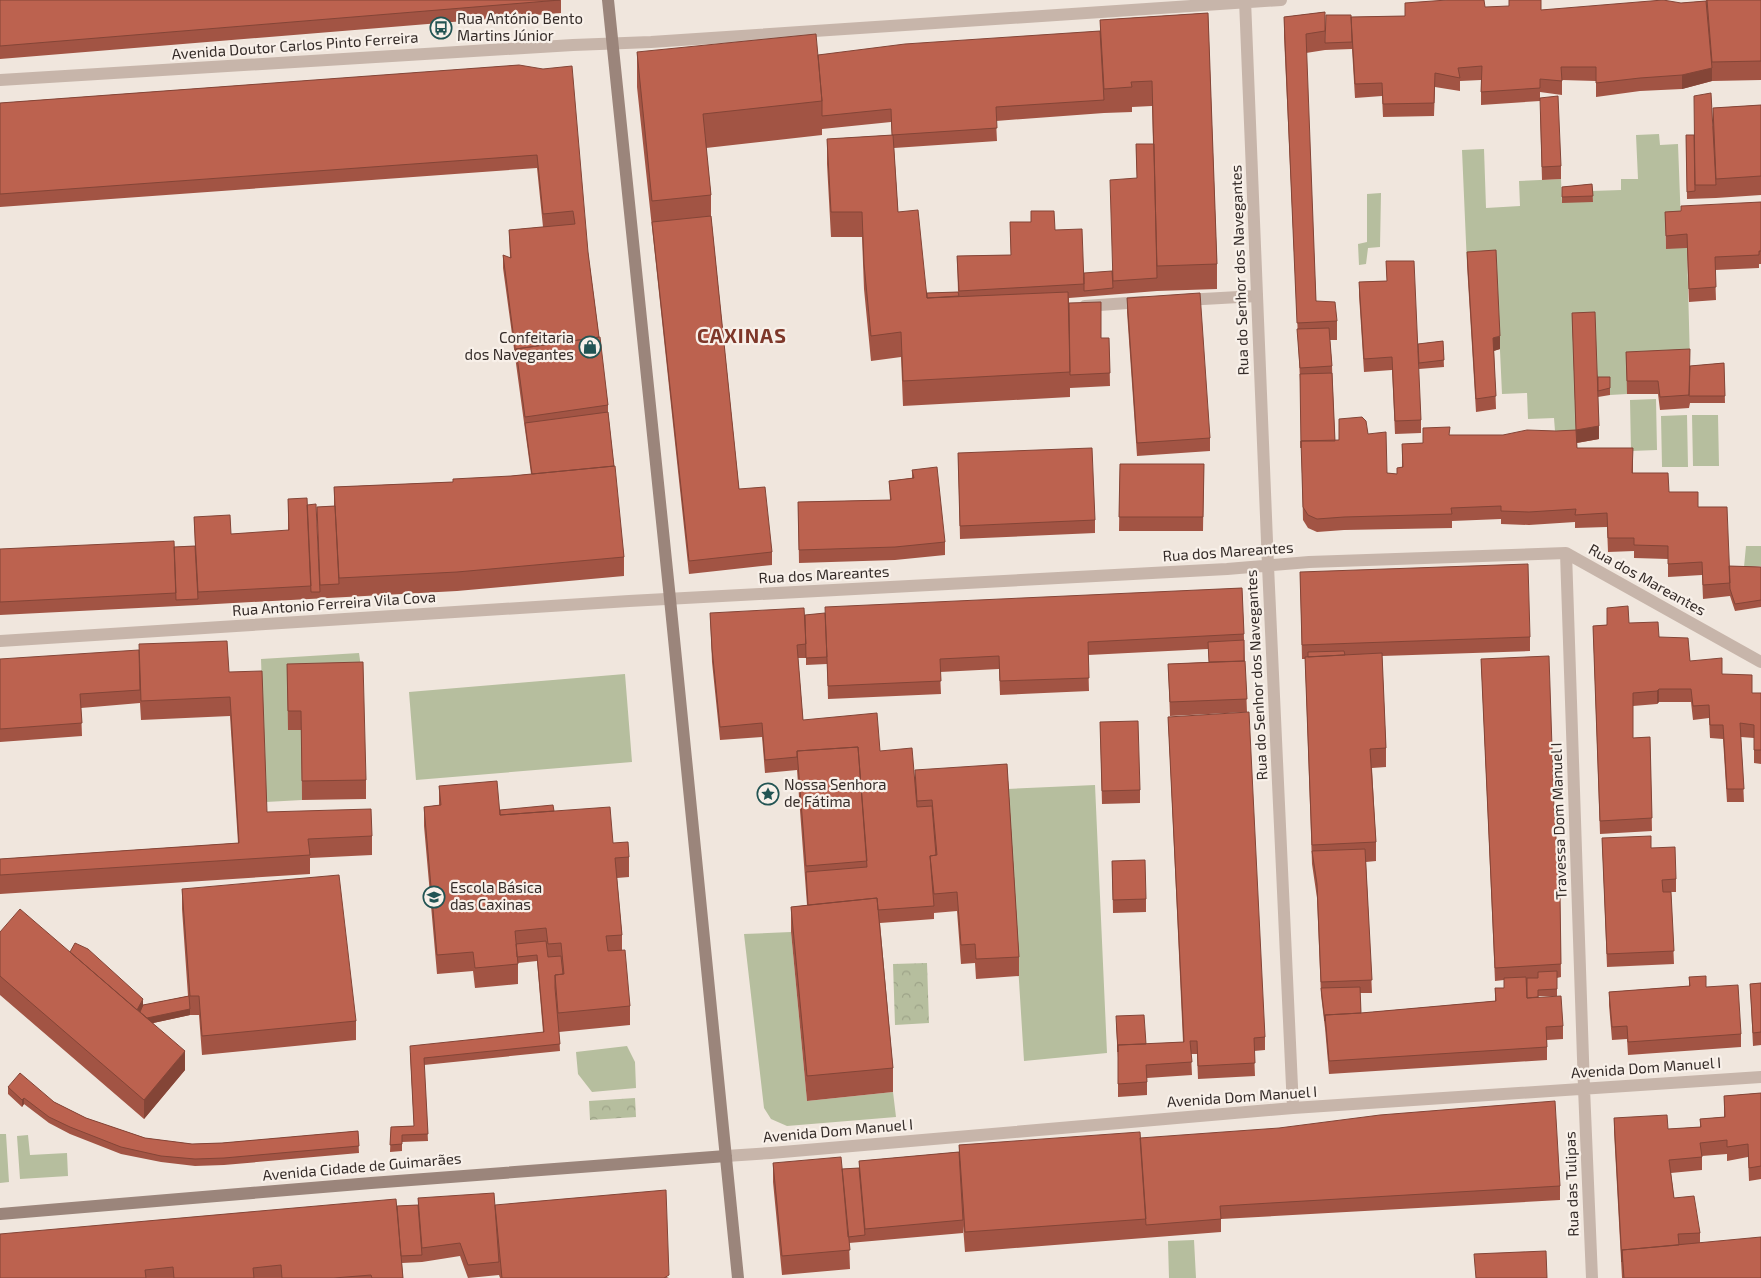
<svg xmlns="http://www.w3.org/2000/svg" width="1761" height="1278" viewBox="0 0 1761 1278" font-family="'Exo 2',sans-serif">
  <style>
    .green { fill: #b6be9e }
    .park { fill: url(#park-crowns) }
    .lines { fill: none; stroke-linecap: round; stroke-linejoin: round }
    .lane { stroke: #c7b5aa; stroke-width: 12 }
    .street { stroke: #c7b5aa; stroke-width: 12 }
    .secondary { stroke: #9b857b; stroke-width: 12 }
    .wall { fill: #a25444; fill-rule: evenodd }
    .shaded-wall { fill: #844537 }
    .building { fill: #bc624f; stroke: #844537 }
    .labels { text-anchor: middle; stroke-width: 4.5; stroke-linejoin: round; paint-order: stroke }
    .poi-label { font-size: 15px; fill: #352c29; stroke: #f8f0e9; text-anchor: start }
    .street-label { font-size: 15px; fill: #352c29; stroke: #f8f0e9 }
    .district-label { font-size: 20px; font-weight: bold; letter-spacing: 1px; fill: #7e3729; stroke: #f8f0e9 }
  </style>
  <defs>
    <pattern id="park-crowns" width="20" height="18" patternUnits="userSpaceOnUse" patternTransform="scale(1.25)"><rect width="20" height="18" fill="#b6be9e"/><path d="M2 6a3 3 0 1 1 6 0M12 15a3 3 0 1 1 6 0" fill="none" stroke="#9da388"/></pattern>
  </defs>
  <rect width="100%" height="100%" fill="#f0e6dd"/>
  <path class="green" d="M1659 134 1660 145 1678 144 1681 224 1665 225 1666 248H1687L1690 362 1627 365V394L1610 395V384H1597L1576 443 1556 444 1554 418 1528 419 1527 393 1502 394 1496 264 1467 265 1462 150 1484 149 1486 208 1520 206 1519 181 1561 179 1562 203 1592 191 1621 190V179H1638L1636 135Z
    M1381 193 1380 247 1368 248 1366 264 1359 265 1358 244 1367 242V194Z
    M1656 399 1657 450 1631 451 1630 400Z
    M1687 415 1688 467H1662L1661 416Z
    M1692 415H1718L1719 466H1693Z
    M1746 546H1761V566L1744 567Z
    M359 653 363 681 288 730H301L302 800 266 802 261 659Z
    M625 674 632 762 416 780 409 692Z
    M1095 785 1107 1053 1024 1061 1007 789Z
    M791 932 807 1101 893 1092 896 1117 787 1126 771 1119 764 1108 744 934Z
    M627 1046 635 1062 636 1088 592 1092 578 1074 576 1052Z
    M0 1134H6L9 1182 0 1183Z
    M28 1135 30 1155 67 1153 68 1176 20 1179 17 1136Z
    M1194 1240 1196 1278H1169L1168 1241Z"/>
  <path class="park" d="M927 963 929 1023 895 1025 893 964Z
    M635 1098 636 1117 590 1120 589 1101Z"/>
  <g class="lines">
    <path class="lane" d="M1185 300 1257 296
      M1085 306 1142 302"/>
    <path class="street" d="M1245 0 1268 566 1293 1108
      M0 80 573 45 651 42 1281 0
      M1566 553 1584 1088 1592 1278
      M0 641 629 601 1227 569 1309 562 1566 553 1761 662
      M726 1156 771 1153 1293 1108 1761 1077"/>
    <path class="secondary" d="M608 0 670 599 738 1278
      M0 1214 371 1183 726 1156"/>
  </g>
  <path class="wall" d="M0 0H561V13L0 59Z
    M1706 0H1761V80L1712 81 1682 89 1640 91 1596 97V81L1562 80V95L1540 92V101L1481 105V80L1460 81V91L1435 87 1434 116 1383 117 1382 96 1355 98 1352 49 1325 50 1306 53 1316 301 1337 321V340H1330L1332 366 1335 441 1339 440V419L1368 434 1387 473 1397 474V468L1402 467V444L1423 443 1450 435H1503L1576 430 1572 313 1598 377H1610V395L1598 397 1599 439 1577 443V448L1633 461V473L1698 507 1729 566 1761 567V607L1735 611 1730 596 1703 599 1702 575 1668 577V559L1634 558V551L1608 552 1607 527 1575 528V522L1529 525 1501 524V519L1452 521V528L1344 530 1317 532 1308 528 1303 520 1300 381 1284 36V17L1325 12V42L1351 17 1405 16V3L1541 10 1681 3 1706 1Z
    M1208 13 1217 264V289L1157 291 1069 298V303L1101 338H1109L1110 386 1070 388V397L903 406 901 357 871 361 864 289 862 237H831L827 164V139L892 135 891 122 822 129V135L706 148 711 195V216L739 489 772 552V565L689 574 637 87V52L818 55 1100 31V20ZM1152 106 1153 144H1136L1137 178 1112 271 1084 278 1055 230 1031 211V222H1010L1011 255 957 256 958 292 927 293 898 212 894 148 997 141 996 121 1104 113 1132 112V107Z
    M519 65 588 252 608 405V412L624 557V576L457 591 198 605 0 615V549L174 547 195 546 194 517 231 534 288 531V499L307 505 319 569 317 507 334 506V487L453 482 531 474 503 268V255L510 258 509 230 543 227 537 168 0 207V103Z
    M1761 105V195L1716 198 1687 199 1686 135H1694L1713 126V108Z
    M1540 111 1561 166V179L1542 180Z
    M1592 184 1593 202 1562 203V187Z
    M1761 202V264H1759V268L1715 270 1716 300 1689 302 1687 248 1666 249 1665 212 1681 211Z
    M1467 252 1500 349 1494 351 1496 409 1476 412 1467 265Z
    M1386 261 1421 420V433L1395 434 1392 370 1364 372 1359 295V282L1387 281Z
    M1127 298 1210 438V451L1137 456 1127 312Z
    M1443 341 1444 367 1419 369 1418 344Z
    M1626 352 1690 366 1724 363 1725 403H1690L1689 408 1660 410 1658 394H1627Z
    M958 453 1095 520V533L960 539Z
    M1120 464H1204L1203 531H1119Z
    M912 470 945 542V555L895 560 799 563 798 502 890 500 889 481 912 478Z
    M1300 572 1530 637V651L1382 656 1386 748V767L1372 768 1376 842V861L1366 862 1372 993H1360L1361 1013 1495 1001V988H1504V980L1495 981 1481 659 1554 808 1560 896 1561 977 1557 978V996H1538L1563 1026V1039L1547 1040V1060L1329 1074 1325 1028 1321 995 1317 898 1312 864 1305 659H1302Z
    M1242 588 1247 712 1170 716 1168 664 1209 662 1208 649 1088 655 1089 691 1000 695 999 669 940 672 941 694 828 699 827 661V664L806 665V652V658H798L803 720 880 751 915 778 1007 764 1019 957V976L976 979 975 963 961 964 957 911 934 913V919L880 923 893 1068V1092L807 1101 791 932V907L807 905 797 770 765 773 762 737 720 740 712 662 710 613 805 615Z
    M1629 623 1659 637 1690 661 1722 674 1752 693H1761V764L1754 763V738L1741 737 1744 802H1727L1723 739 1710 738 1709 718 1693 720 1691 702H1659L1657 704 1633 706V738L1650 737 1652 831 1600 834 1593 626Z
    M0 659 229 672 267 812 372 836V855L310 858V874L0 894V859L238 843 230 716 141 720 140 703 81 708 82 736 0 742Z
    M287 664 366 780V799L302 800 301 730H288Z
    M1168 717 1265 1037V1050L1254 1051 1255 1076 1198 1079 1197 1054H1191L1192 1075 1147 1078V1095L1118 1097V1058L1116 1023 1146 1044 1183 1042Z
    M1100 722 1140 790V803L1102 804Z
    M439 786 500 810 554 811 613 843 629 857V877L617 878 622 935V950L630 1006V1025L559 1032 560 1051 424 1065 428 1141 402 1142V1151L390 1152 391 1127 414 1126 410 1053 543 1032 537 961 518 963V984L475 988 473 971 437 974 424 826V807L439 805Z
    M1602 838 1651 848 1676 879V892H1671L1674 964 1607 967Z
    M1112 861 1146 899V912L1113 913Z
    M182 889 356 1021V1040L202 1055 199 1015H190L153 1023 185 1070 144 1119 0 995V932L70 952 143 1005 188 996 182 909Z
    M1689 977 1706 987 1741 1034V1047L1628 1055 1627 1039 1612 1040 1609 1005V992L1689 986Z
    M1761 983V1045L1753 1046 1750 984Z
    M8 1087 54 1102 86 1118 145 1138 192 1144 222 1143 358 1131 359 1153 224 1165 195 1166 161 1162 121 1154 70 1134 49 1123 24 1104 22 1107 8 1094Z
    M1761 1093V1179L1749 1181 1748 1157 1727 1161V1154L1702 1156V1170L1671 1173 1674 1198 1700 1233V1243L1761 1278H1622L1614 1131V1118L1668 1129 1700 1127V1119L1724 1117V1096Z
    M1140 1138 1560 1186V1200L1221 1219V1232L965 1252 963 1226V1233L849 1243 850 1269 782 1275 773 1182V1163L842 1169 859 1168V1161L959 1152V1145Z
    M418 1198 495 1213 669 1278H500L499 1275 468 1278 460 1256 422 1262 402 1263 403 1278H0L397 1206 418 1205Z"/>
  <path class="shaded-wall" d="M1712 68V81L1682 89V75Z
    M1500 336V349L1493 351V338Z
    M1599 426V439L1576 443V430Z
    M1659 689V702L1657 704V691Z
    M143 999V1012L190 1009V1015L135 1027V1014Z
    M185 1051V1070L144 1119V1100Z
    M24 1098V1104L22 1107V1100Z"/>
  <path class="building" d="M0 0H560L0 46Z
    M1447 0H1484L1485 7 1509 6V0H1541V10L1663 0 1681 3 1706 1 1712 68 1682 75 1640 78 1596 83V67H1561L1562 81 1540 79V88L1481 92 1482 66 1458 68 1460 78 1435 73 1434 103 1383 104 1382 83 1355 84 1351 17 1405 16V3Z
    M1707 0H1761V61L1712 62Z
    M1325 12V31L1306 34 1316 301 1335 302 1337 321 1297 323 1284 17Z
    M1208 13 1217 264 1157 266 1152 81 1131 82 1132 87 1104 89 1100 20Z
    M1326 15H1351L1352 42 1325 43Z
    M1100 31 1104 100 996 107 997 128 892 135 891 109 822 116V101L818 55 905 44Z
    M816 34 822 101 703 114 711 195 652 201 637 52Z
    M519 65 543 69 572 66 588 252 599 337 516 349V355L503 255 511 258 509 230 575 224 573 211 543 214 537 155 0 194V103Z
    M1711 93 1716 185H1695L1694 96Z
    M1558 96 1561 166 1542 167 1540 98Z
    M1761 105V176L1716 179 1713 108Z
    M893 135 898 212 918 210 927 298 1068 292 1070 372 903 381 901 332 871 336 864 264 862 212H831L827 139Z
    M1686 135H1694L1695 191 1687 192Z
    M1136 144H1154L1157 278 1113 281 1110 180 1137 178Z
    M1592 184 1593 196 1562 197V187Z
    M1761 202V251H1759V255L1715 257 1716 287 1689 289 1687 234 1666 236 1665 212 1681 211V206Z
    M1031 211H1054L1055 230 1082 229 1084 284 959 291 957 256 1011 255 1010 222H1031Z
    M711 216 739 489 765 487 772 552 689 561 652 222Z
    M1496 250 1500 336 1493 338 1496 396 1476 399 1467 252Z
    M1386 261H1414L1421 420 1395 421 1392 357 1364 359 1359 282 1387 281Z
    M1112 271 1113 288 1084 291V273Z
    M958 292 959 296 927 298V293Z
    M1200 293 1210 438 1137 443 1127 298Z
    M1101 302V338H1109L1110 373 1070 375 1069 303Z
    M1595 312 1599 426 1576 430 1572 313Z
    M1329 328 1332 366 1300 368 1297 329Z
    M600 337 608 405 525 417 516 349Z
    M1443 341 1444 360 1419 363 1418 344Z
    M1690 349 1689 395 1660 397 1658 381H1627L1626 352Z
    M1724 363 1725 396H1689L1690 366Z
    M1332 373 1335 441H1301V448L1300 374Z
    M1598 377H1610V388L1598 391Z
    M608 412 614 466 532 474 525 423Z
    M1362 417 1366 421 1368 434 1386 432 1387 473 1397 474V468L1403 467 1402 444 1423 443V428L1450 427 1449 435H1503L1527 430 1556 431 1576 430 1577 448H1633L1632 473H1668L1669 492H1698V507H1727L1730 583 1703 585 1702 562 1668 564V546L1634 545V538H1608L1607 513 1575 515 1576 509 1529 512 1501 511V506L1451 508 1452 514 1344 517 1317 519 1308 515 1303 507 1301 441 1339 440V419Z
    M1092 448 1095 520 960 526 958 453Z
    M1120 464H1204L1203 517H1119Z
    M615 466 624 557 457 572 339 578 334 487 453 482V479L511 476Z
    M937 467 945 542 895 547 799 550 798 502 891 500 889 481 914 478 912 470Z
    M307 498 311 586 198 592 194 517 230 515 231 534 289 530 288 499Z
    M316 504 320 592H311L307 505Z
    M335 506 339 584 320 585 317 507Z
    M174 541 176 593 0 602V549Z
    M195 546 198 599 176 600 174 547Z
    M1528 564 1530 637 1302 645 1300 572Z
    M1729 566 1761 567V600L1735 604 1730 589Z
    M1242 588 1244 634 1088 642 1089 678 1000 681 999 656 940 659 941 681 828 686 825 607Z
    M1628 606 1629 623 1658 622 1659 637 1688 638 1690 661 1722 658V674L1752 675V693H1761V750H1754V725L1740 723 1744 789H1727L1723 725H1710L1709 705 1693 706 1691 689H1659L1657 691 1633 693V738L1650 737 1652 818 1600 821 1593 626 1607 625V608Z
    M804 608 806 644 797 645 803 720 877 713 880 751 912 748 917 807 932 806 936 855 930 856 934 906 878 910 877 898 808 905 806 872 867 867 858 747 797 751V757L765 760 762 723 720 727 712 649 710 613Z
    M825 613 827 657 806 658 805 615Z
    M1244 640V661L1209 662 1208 642Z
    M227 641 229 672 262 671 267 812 371 809 372 836 308 839 310 855 0 875V859L239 843 230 697 141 701 139 644Z
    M139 650 140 690 80 694 82 723 0 729V659Z
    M1344 651 1345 655 1308 657V652Z
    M1382 653 1386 748 1370 749 1376 842 1312 845 1305 657Z
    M1549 656 1554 808 1560 896 1561 964 1495 968 1481 659Z
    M1245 661 1247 699 1170 702 1168 664Z
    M363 662 366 780 302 781 301 711H288L287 664Z
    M1249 712 1265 1037 1254 1038 1255 1063 1198 1066 1197 1041H1190L1192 1062 1146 1065 1147 1082 1118 1084V1045L1184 1042 1168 717Z
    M1138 721 1140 790 1102 791 1100 722Z
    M858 747 867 861 806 866 797 751Z
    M1007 764 1019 957 976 959 975 944 961 945 957 892 934 894 930 856 937 855 932 800 917 801 915 770Z
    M497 781 500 815 610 807 613 843 628 842 629 857 615 858 622 935 606 936 608 951 625 950 630 1006 558 1013 555 975 564 974 561 943 548 944 546 928 515 931 518 964 475 968 473 952 437 955 424 807 441 805 439 786Z
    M553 805 554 811 500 815V810Z
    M1651 836V848L1675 847 1676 879 1662 880 1663 892H1671L1674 951 1607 954 1602 838Z
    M1365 849 1372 980 1321 982 1317 884 1312 851Z
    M1145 860 1146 899 1113 900 1112 861Z
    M339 875 356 1021 202 1036 199 996H190L182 889Z
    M877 898 893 1068 807 1076 791 907Z
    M20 909 185 1051 144 1100 0 976V932Z
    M546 941 548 957 561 956 563 974 555 975V988L560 1044 424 1058 428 1134 402 1135V1144L390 1145 391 1127 414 1126 410 1046 544 1032 537 955 517 957 516 944Z
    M75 943 88 949 143 999 137 1010 70 952Z
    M1557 971V989L1538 990V997L1527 998V978H1538V972Z
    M1706 976V987L1738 985 1741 1034 1628 1042 1627 1026 1612 1027 1609 992 1690 986 1689 977Z
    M1526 977 1527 998 1561 996 1563 1026 1546 1027 1547 1047 1329 1061 1325 1015 1361 1013 1496 1001 1495 988H1504V978Z
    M1761 983V1032L1753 1033 1750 984Z
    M1360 987 1361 1013 1325 1015V1021L1321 988Z
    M189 996 190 1009 147 1018 140 1012 143 1005Z
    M1144 1015 1146 1044 1118 1045V1052L1116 1016Z
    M20 1073 54 1102 86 1118 145 1138 192 1144 222 1143 358 1131 359 1146 224 1158 195 1159 161 1156 121 1147 70 1127 49 1117 24 1098 22 1100 8 1087Z
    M1761 1093V1166L1749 1168 1748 1144 1727 1147V1140L1700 1143 1702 1157 1669 1160 1674 1198 1694 1196 1700 1233 1678 1234 1679 1245 1622 1250V1262L1614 1118 1667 1115 1668 1129 1701 1127 1700 1119 1725 1117 1724 1096Z
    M1555 1101 1560 1186 1220 1206 1221 1219 1146 1225 1140 1138 1279 1128 1380 1115Z
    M1140 1132 1146 1219 965 1232 959 1145Z
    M959 1152 963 1220 865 1229 859 1161Z
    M841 1157 850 1250 782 1256 773 1163Z
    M859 1168 865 1235 848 1237 842 1169Z
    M666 1190 669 1275 664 1278H502L495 1205Z
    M494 1193 499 1262 468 1265 460 1243 422 1248 418 1198Z
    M396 1199 403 1278H372L371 1275 334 1278H282L281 1265 253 1268 254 1278H174L173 1267 145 1270 146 1278H0V1234Z
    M418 1205 422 1255 401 1256 397 1206Z
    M1761 1237V1278H1624L1622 1250Z
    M1546 1251 1547 1278H1476L1474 1254Z"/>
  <defs>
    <g id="bus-ring" transform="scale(1.125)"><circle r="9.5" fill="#f8f0e9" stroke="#225453" stroke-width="1.5"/><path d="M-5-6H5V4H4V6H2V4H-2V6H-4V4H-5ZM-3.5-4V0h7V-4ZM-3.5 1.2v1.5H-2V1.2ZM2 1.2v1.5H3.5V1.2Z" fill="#225453"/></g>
    <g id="shop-ring" transform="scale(1.125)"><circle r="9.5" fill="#f8f0e9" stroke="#225453" stroke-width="1.5"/><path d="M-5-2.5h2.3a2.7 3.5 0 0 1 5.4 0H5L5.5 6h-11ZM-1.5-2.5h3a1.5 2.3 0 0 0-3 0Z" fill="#225453"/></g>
    <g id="sight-ring" transform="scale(1.125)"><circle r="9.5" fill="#f8f0e9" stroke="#225453" stroke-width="1.5"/><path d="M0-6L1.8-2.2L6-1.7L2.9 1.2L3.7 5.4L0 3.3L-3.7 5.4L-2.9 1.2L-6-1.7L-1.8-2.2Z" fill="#225453"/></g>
    <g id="school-ring" transform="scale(1.125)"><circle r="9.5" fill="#f8f0e9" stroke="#225453" stroke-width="1.5"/><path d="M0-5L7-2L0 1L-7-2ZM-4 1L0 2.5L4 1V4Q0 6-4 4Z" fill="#225453"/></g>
  </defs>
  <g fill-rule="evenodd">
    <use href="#bus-ring" x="441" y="28"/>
    <use href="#shop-ring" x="590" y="347"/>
    <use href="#sight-ring" x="768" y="794"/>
    <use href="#school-ring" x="434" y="897"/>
  </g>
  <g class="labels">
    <g class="poi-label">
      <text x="457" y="24">Rua António Bento<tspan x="457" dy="17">Martins Júnior</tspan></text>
      <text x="574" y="343" text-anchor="end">Confeitaria<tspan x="574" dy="17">dos Navegantes</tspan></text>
      <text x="784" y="790">Nossa Senhora<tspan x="784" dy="17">de Fátima</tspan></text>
      <text x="450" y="893">Escola Básica<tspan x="450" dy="17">das Caxinas</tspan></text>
    </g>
    <g class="street-label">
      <text transform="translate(295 46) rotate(-4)" y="5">Avenida Doutor Carlos Pinto Ferreira</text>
      <text transform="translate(1240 270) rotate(-92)" y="5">Rua do Senhor dos Navegantes</text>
      <text transform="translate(1228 552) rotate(-4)" y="5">Rua dos Mareantes</text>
      <text transform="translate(824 575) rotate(-3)" y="5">Rua dos Mareantes</text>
      <text transform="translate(1647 580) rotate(29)" y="5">Rua dos Mareantes</text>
      <text transform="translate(334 604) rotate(-4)" y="5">Rua Antonio Ferreira Vila Cova</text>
      <text transform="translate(1257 675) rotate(-93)" y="5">Rua do Senhor dos Navegantes</text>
      <text transform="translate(1559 821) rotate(-92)" y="5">Travessa Dom Manuel I</text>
      <text transform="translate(1646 1068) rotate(-4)" y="5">Avenida Dom Manuel I</text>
      <text transform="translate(1242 1097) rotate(-4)" y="5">Avenida Dom Manuel I</text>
      <text transform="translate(838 1131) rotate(-5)" y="5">Avenida Dom Manuel I</text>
      <text transform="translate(362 1167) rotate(-5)" y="5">Avenida Cidade de Guimarães</text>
      <text transform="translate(1572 1184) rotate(-92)" y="5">Rua das Tulipas</text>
    </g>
    <g class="district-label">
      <text x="742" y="343">CAXINAS</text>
    </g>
  </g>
</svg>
